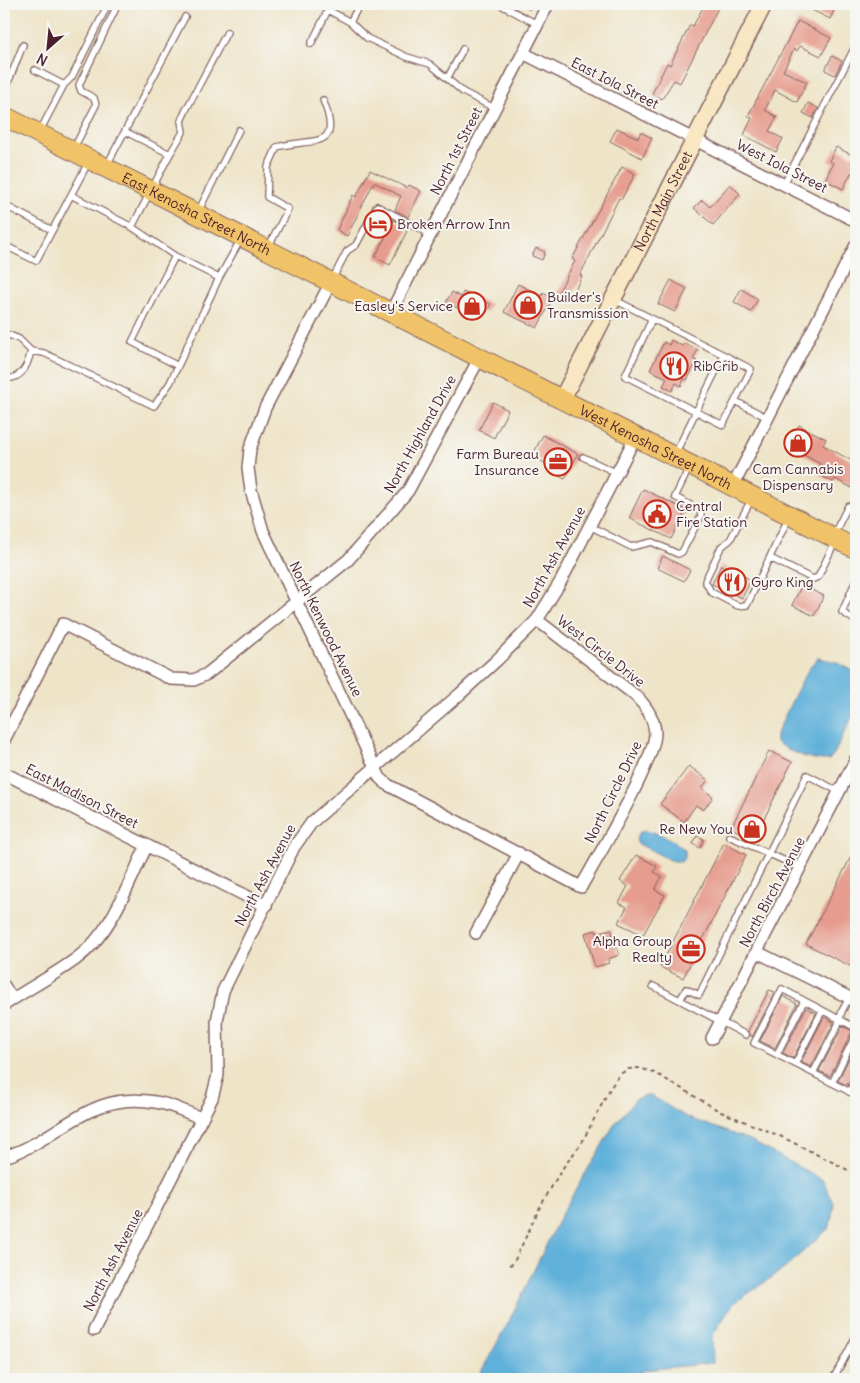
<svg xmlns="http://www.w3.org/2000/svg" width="860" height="1383" viewBox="0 0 860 1383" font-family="Delius,sans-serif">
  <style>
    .water { fill: #60b1da; stroke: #556882 }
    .building { fill: #e69c8e }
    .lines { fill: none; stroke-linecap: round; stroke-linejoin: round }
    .lane-casing { stroke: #836462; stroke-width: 8 }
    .street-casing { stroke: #836462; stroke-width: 14 }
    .secondary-casing { stroke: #836462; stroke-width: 19 }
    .primary-casing { stroke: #836462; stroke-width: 21 }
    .path { stroke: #836462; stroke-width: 2; stroke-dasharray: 4 4; stroke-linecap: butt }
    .lane { stroke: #fff; stroke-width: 5.5 }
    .street { stroke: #fff; stroke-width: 11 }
    .secondary { stroke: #f9e7c3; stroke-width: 16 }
    .primary { stroke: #f1c369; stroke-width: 19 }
    .labels { text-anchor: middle; stroke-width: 4; stroke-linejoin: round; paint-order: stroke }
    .street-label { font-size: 14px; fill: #4a1f2b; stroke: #f6f6f2 }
    .poi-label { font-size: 14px; fill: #4a1f2b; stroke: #f6f6f2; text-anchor: start }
  </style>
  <rect width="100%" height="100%" fill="#f6f6f2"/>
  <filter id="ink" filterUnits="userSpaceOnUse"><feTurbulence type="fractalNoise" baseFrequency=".02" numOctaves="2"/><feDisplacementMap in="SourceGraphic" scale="10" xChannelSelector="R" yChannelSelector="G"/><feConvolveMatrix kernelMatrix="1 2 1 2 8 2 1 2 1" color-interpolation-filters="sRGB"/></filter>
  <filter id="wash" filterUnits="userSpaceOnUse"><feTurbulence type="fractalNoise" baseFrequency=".0096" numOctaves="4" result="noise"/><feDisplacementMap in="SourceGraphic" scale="20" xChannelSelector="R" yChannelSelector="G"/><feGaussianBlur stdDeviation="1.12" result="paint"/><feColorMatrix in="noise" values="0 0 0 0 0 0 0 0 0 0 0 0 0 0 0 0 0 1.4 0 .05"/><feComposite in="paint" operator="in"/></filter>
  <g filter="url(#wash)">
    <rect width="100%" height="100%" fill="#eee4c8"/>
    <path class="water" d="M818 658 837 662 856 673V709L834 754 829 760C811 761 791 753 776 742V735C784 719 806 666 818 658Z
      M645 830C661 834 673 839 685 850V856L681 862 670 860 637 843 636 838 639 833Z
      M650 1095 686 1117 747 1139 823 1180 834 1204 830 1227 784 1269 733 1304 712 1336 713 1363 645 1370 629 1379H477L507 1325 562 1213 614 1125 636 1099Z"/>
    <g id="blocks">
      <path class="building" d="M705 4H720L680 83 674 80 662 99 652 94 667 63 670 65 690 25 693 26Z
        M800 4H837L830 19Z
        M798 21 831 38 821 56 800 46 797 51 794 49 783 71 807 82 797 102 775 90 765 110 777 117 769 131 783 139 776 152 744 135 752 118 748 116Z
        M832 56 842 61 835 75 825 70Z
        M808 103 818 108 813 118 803 113Z
        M617 128 638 138 641 132 652 138 642 158 610 141Z
        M836 147 856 157V175L851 173 843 189 825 180 833 163 829 161Z
        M622 167 635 174 621 200 619 198 580 275 582 276 570 300 558 293 575 261 572 259Z
        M370 170 407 188 409 185 421 191 408 217 395 210 401 196 374 182 347 236 337 230 353 195 356 197Z
        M730 184 740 194 713 225 694 208 702 200 710 207Z
        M394 220 404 226 403 228 407 231 390 265 375 257Z
        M536 248 545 252 542 260 532 256Z
        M671 280 687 289 675 312 658 304Z
        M518 284 542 296 543 293 553 298 537 328 504 312Z
        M741 289 758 299 751 312 734 302Z
        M452 292 461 297 463 292 491 304 486 313 479 309 475 317 446 302Z
        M671 340 682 346 684 343 698 350 693 359 697 361 687 380 684 379 681 386 676 383 672 391 663 386 667 378 650 370 664 342 669 345Z
        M493 402 508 410 494 438 479 430Z
        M799 425 826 439 823 445 856 463V490L835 479 833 482 816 473 820 464 788 446Z
        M543 435 578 454 565 479 550 472 552 467 532 456Z
        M643 489 686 510 671 539 629 518Z
        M663 556 690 570 684 581 657 568Z
        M721 565 751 580 742 598 712 584Z
        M802 585 824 596 814 616 792 605Z
        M769 751 792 762 754 839 731 828Z
        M689 766 708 780 702 788 713 797 703 810 696 805 684 822 660 804Z
        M697 836 704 839 700 848 693 844Z
        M724 843 746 855 683 978 660 967Z
        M856 847V969L806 944Z
        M636 855 657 866 654 872 662 876 655 890 665 895 643 935 618 923 627 907 619 903 628 886 620 881Z
        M611 929 619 955 608 959 609 963 595 967 585 933 596 930 597 933Z
        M769 990 775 992 752 1037 748 1031Z
        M783 996 797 1004 775 1048 760 1041Z
        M806 1008 816 1013 793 1058 783 1053Z
        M824 1017 834 1022 811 1067 801 1062Z
        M843 1026 852 1031 830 1076 819 1071Z
        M856 1044V1074L852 1076 847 1085 838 1081Z"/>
    </g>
  </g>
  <g filter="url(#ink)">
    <use href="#blocks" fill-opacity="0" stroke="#836462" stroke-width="1"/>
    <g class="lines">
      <g class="lane-casing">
        <path id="lane" d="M499 4 537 24
          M328 10 350 22 360 4
          M350 22 367 38 407 57 430 64 463 92 494 108
          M311 44 331 4
          M35 70 64 85
          M448 77 463 49
          M4 93 23 45
          M40 131 64 85 72 77 108 4
          M126 132 170 154 132 227
          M74 148 96 105 94 98 81 91 79 85 116 8
          M170 154 183 132 181 121 186 110 227 32
          M107 165 185 17
          M784 184 856 45
          M71 195 132 227 175 256
          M4 205 52 230
          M198 212 239 130
          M4 245 36 261 89 161
          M268 248 288 209 267 197 268 167 277 147C312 137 344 152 323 100
          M332 280 347 251 356 245 377 206 430 234
          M615 300 724 355 675 454
          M652 319 625 376 723 425 751 369 724 355
          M4 333 19 339 31 351C28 365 21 381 4 378
          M31 351 44 353 154 406 170 383 219 278 241 239
          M176 365 132 342 175 256 219 278
          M735 401 768 418
          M583 457 617 473
          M752 498 730 540 721 547 705 581 711 592 738 606 747 605 789 517
          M590 526 631 547 652 542 678 554 682 552 701 516 700 510 675 497 690 466
          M834 534 848 506 856 510
          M770 558 813 579 818 577 835 542
          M856 580 842 612 856 621
          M729 836 801 868
          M653 986 746 1035
          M680 1000 686 989 699 995 807 775 840 792
          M856 1028 782 989 754 1043 856 1095
          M777 1054 804 1001
          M795 1064 822 1011
          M813 1073 838 1025 842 1011 849 998
          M832 1083 856 1034
          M849 1092 856 1079
          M856 1336 849 1350 856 1355
          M833 1379 849 1350"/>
      </g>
      <g class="street-casing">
        <path id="street" d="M523 53 856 221
          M331 282 265 408 250 449 248 468 251 490 263 531 380 778 388 785 581 887C597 858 656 760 655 732 654 718 646 706 636 696L537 620
          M391 312 548 4
          M733 486 856 245
          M4 740 63 624 171 679 194 680 207 674 348 560 408 491 480 357
          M4 773 266 906
          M476 933 519 853
          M757 952 856 1001
          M4 986 12 999
          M4 1005C27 989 53 976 76 959 112 933 128 884 147 845
          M712 1038 856 759
          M4 1157C60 1140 88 1090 155 1102 172 1104 186 1113 202 1118
          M94 1330 212 1098 218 1075 217 1021 223 991 294 847 312 822 460 694 497 660 537 620 561 581 636 436"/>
      </g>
      <g class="secondary-casing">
        <g id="secondary">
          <path id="s1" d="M562 399 764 4"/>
        </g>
      </g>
      <g class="primary-casing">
        <g id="primary">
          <path id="s2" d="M4 116 856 549"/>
        </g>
      </g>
      <path class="path" d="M520 4 530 9
        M509 1265 513 1264 540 1207 562 1169 581 1144 611 1087 619 1075 628 1069 640 1068 657 1074 721 1112 780 1136 856 1174"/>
      <use href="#lane" class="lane"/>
      <use href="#street" class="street"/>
      <use href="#secondary" class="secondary"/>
      <use href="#primary" class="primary"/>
    </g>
  </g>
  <defs>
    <g id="hotel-ring" transform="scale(1.4375)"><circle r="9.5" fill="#f6f6f2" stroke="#c8321e" stroke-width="1.5"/><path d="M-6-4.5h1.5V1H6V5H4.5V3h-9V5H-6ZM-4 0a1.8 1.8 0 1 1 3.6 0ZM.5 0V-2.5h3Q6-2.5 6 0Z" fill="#c8321e"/></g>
    <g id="shop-ring" transform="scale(1.4375)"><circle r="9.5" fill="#f6f6f2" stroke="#c8321e" stroke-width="1.5"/><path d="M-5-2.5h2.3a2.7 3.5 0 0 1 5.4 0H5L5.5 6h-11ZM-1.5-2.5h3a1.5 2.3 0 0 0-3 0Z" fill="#c8321e"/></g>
    <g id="restaurant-ring" transform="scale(1.4375)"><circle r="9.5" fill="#f6f6f2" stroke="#c8321e" stroke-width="1.5"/><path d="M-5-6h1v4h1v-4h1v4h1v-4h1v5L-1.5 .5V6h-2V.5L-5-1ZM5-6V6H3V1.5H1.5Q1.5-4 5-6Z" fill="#c8321e"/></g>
    <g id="office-ring" transform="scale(1.4375)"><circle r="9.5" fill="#f6f6f2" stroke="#c8321e" stroke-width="1.5"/><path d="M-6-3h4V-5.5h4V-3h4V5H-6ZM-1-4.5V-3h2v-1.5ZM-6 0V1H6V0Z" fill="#c8321e"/></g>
    <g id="civic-ring" transform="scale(1.4375)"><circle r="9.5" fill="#f6f6f2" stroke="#c8321e" stroke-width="1.5"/><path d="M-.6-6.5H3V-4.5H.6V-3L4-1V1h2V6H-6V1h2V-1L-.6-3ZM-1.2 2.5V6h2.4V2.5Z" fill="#c8321e"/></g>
  </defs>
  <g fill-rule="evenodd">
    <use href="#hotel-ring" x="378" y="224"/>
    <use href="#shop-ring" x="528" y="305"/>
    <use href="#shop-ring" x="472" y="306"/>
    <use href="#restaurant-ring" x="674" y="366"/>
    <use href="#shop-ring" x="798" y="443"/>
    <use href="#office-ring" x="558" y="462"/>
    <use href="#civic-ring" x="657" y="514"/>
    <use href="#restaurant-ring" x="732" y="582"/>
    <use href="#shop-ring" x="752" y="829"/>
    <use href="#office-ring" x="691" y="949"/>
  </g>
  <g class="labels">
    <g class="street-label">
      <text transform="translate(615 83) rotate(27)" y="5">East Iola Street</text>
      <text transform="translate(456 151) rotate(-63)" y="5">North 1st Street</text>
      <text transform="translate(782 166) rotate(27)" y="5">West Iola Street</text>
      <text dy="5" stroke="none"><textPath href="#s1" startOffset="222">North Main Street</textPath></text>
      <text dy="5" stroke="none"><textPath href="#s2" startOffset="216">East Kenosha Street North</textPath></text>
      <text transform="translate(420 434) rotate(-61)" y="5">North Highland Drive</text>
      <text dy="5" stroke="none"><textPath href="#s2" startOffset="731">West Kenosha Street North</textPath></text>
      <text transform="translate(554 557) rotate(-61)" y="5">North Ash Avenue</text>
      <text transform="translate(326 629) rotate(64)" y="5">North Kenwood Avenue</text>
      <text transform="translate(601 651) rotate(38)" y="5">West Circle Drive</text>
      <text transform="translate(613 792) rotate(-64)" y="5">North Circle Drive</text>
      <text transform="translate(82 796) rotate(27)" y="5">East Madison Street</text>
      <text transform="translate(265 875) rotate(-62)" y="5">North Ash Avenue</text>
      <text transform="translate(772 892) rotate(-62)" y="5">North Birch Avenue</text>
      <text transform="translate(113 1260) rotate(-63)" y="5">North Ash Avenue</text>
    </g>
    <g class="poi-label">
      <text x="397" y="229">Broken Arrow Inn</text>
      <text x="547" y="302">Builder's<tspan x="547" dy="16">Transmission</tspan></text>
      <text x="453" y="311" text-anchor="end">Easley's Service</text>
      <text x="693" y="371">RibCrib</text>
      <text x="539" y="459" text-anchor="end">Farm Bureau<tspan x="539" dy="16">Insurance</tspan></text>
      <text x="798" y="474" text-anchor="middle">Cam Cannabis<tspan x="798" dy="16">Dispensary</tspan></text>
      <text x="676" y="511">Central<tspan x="676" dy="16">Fire Station</tspan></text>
      <text x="751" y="587">Gyro King</text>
      <text x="733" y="834" text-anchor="end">Re New You</text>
      <text x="672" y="946" text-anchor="end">Alpha Group<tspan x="672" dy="16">Realty</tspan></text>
    </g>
  </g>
  <rect width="860" height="1383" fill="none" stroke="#f6f6f2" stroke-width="20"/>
  <g transform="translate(48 48) rotate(207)" stroke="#f6f6f2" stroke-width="4" paint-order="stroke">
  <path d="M0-4L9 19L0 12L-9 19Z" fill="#4a1f2b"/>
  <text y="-8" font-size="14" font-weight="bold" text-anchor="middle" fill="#4a1f2b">N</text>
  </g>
</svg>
